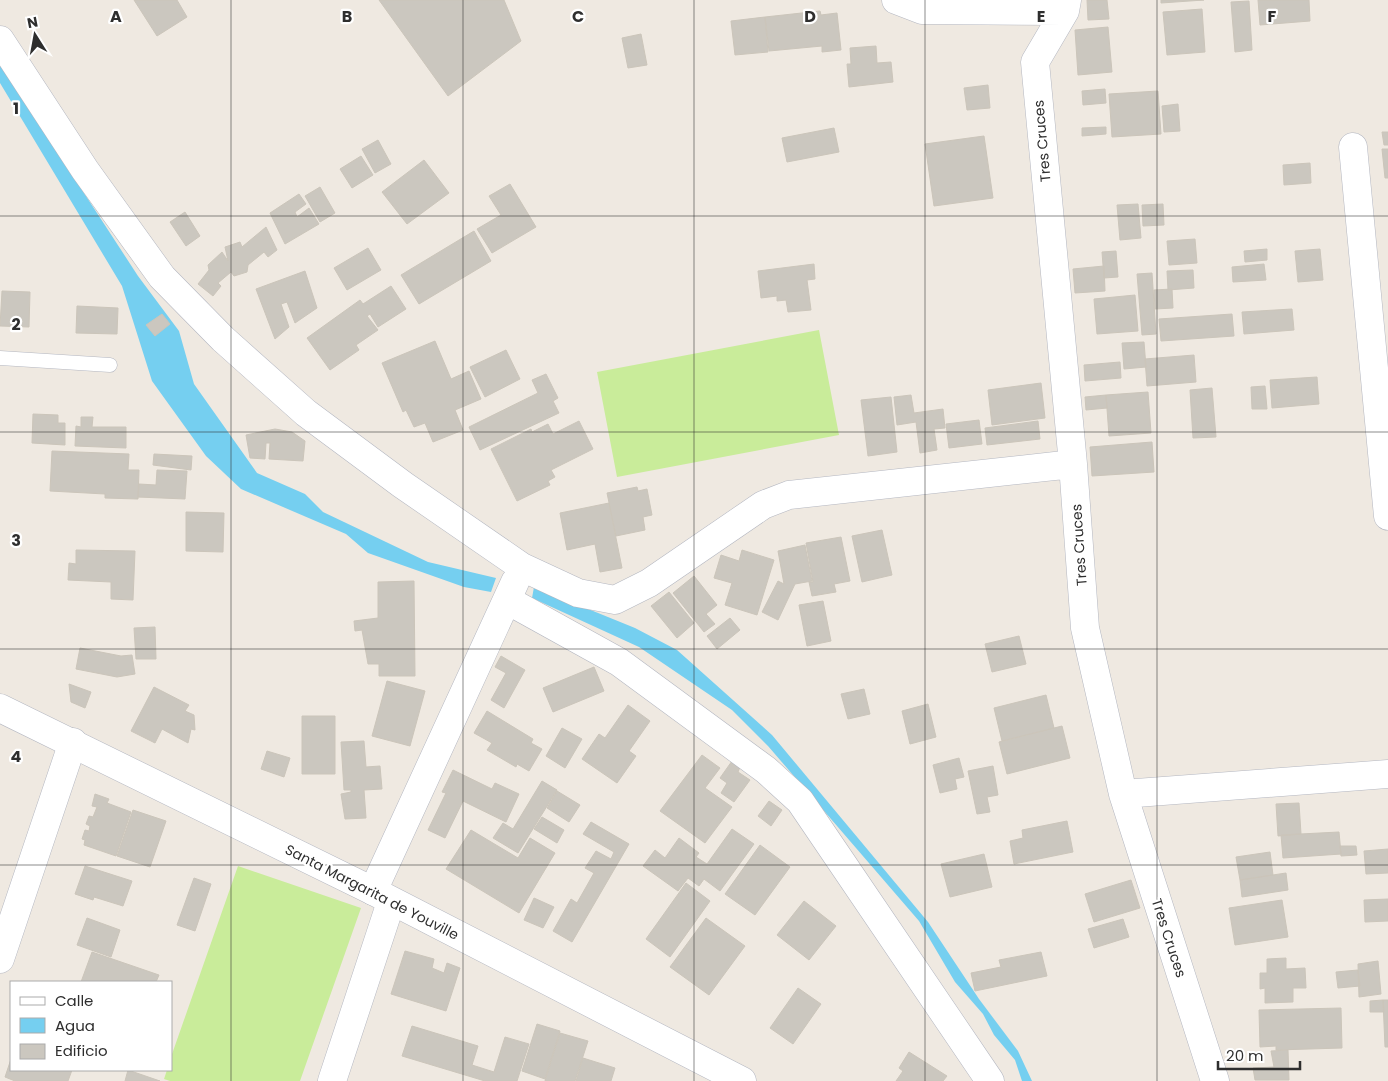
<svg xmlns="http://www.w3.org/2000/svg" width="1388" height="1081" viewBox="0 0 1388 1081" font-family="Poppins,sans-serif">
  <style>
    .pitch { fill: #c9ec9a }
    .water { fill: #75cff0 }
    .building { fill: #cbc7bf; stroke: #cbc5ba }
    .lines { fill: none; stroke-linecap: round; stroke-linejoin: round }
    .lane-casing { stroke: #b4b7c1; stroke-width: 15 }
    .street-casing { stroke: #b4b7c1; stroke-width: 29 }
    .secondary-casing { stroke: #b4b7c1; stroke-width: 29 }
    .lane { stroke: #fff; stroke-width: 14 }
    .street { stroke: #fff; stroke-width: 28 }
    .secondary { stroke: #fff; stroke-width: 28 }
    .grid { fill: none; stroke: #2e2e2e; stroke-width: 1; stroke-opacity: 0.55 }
    .labels { text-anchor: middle; stroke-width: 4.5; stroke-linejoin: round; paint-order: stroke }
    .street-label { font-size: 14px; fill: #2e2e2e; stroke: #fff }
    .grid-label { font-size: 16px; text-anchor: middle; font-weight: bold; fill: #2e2e2e; stroke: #fff; stroke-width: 4.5; stroke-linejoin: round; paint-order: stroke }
  </style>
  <rect width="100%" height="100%" fill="#efe9e1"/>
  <path class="pitch" d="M819 330 839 435 617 477 597 372Z
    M238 866 361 908 300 1081H170L164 1079 167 1070H171V1057Z"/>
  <path class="water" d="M0 64 138 276 179 331 194 384 257 473 305 494 323 512 428 562 496 578 491 592 464 587 368 553 346 534 241 489 206 456 152 381 122 286 0 83Z
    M534 587 635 628 677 650 772 735 928 922 979 999 1018 1051 1032 1081H1022L1015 1060 994 1035 983 1014 955 982 919 921 768 746 732 710 639 647 532 598Z"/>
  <path class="building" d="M134 0H177L187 17 157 36Z
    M379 0H504L521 41 448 96Z
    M1087 0H1107L1109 19 1088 20Z
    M1161 0H1204L1161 3Z
    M1258 0H1309L1310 21 1260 25Z
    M1249 1 1252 50 1235 52 1231 2Z
    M1202 9 1205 52 1167 55 1163 12Z
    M820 11 821 15 837 13 841 50 822 52V46L769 51 765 17Z
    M765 17 768 52 735 55 731 21Z
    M1108 27 1112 72 1078 75 1075 30Z
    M641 34 647 65 628 68 622 38Z
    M876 46 877 63 891 62 893 82 849 87 847 64H851L850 48Z
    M988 85 990 108 967 110 964 88Z
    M1105 89 1106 103 1083 105 1082 91Z
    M1158 91 1161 134 1112 137 1109 94Z
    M1178 104 1180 131 1164 132 1162 106Z
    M1106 127V134L1082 136V128Z
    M834 128 839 152 787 162 782 138Z
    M1382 132H1388V145H1384Z
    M984 136 993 198 934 206 925 144Z
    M378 140 391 164 375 173 362 149Z
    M1382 149H1388V178H1385Z
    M361 156 373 175 352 188 340 169Z
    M424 160 449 193 407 224 382 192Z
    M1310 163 1311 183 1284 185 1283 165Z
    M510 184 536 227 492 253 477 229 501 215 489 196Z
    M320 187 335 213 320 222 305 196Z
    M299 194 306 204 295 212 297 217 309 208 319 224 285 244 270 213Z
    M1138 204 1141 238 1120 240 1117 205Z
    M1163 204 1164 225 1143 226 1142 205Z
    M185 212 200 236 186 246 170 222Z
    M266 227 277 250 268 257 264 252 248 265 247 272 234 276 231 272 218 283 221 286 213 296 198 284 209 270 208 265 222 252 228 261 225 247 240 242 242 247Z
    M474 231 491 261 419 304 401 275Z
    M1195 239 1197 263 1169 265 1167 241Z
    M368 248 381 270 347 290 334 268Z
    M1267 249V260L1245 262 1244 251Z
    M1320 249 1323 280 1298 282 1295 251Z
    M1116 251 1118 277 1104 278 1102 252Z
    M814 264 815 279 807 280 811 310 788 312 786 300 777 301V296L761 298 758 271Z
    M1264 264 1266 280 1233 282 1232 267Z
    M1104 266 1105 291 1075 293 1073 269Z
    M1193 270 1194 288 1168 290 1167 271Z
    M305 271 317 308 295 323 287 302 281 304 289 327 275 339 256 289Z
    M1152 273 1156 334 1142 335 1137 274Z
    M391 286 406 309 378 327 370 314 367 316 378 330 356 345 359 350 330 370 307 338 360 300 363 304Z
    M1172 289 1173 308 1155 309 1154 290Z
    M2 291 30 292 29 327 0 326Z
    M1135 295 1138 331 1097 334 1094 299Z
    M77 306 118 308 117 334 76 333Z
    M1292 309 1294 330 1244 334 1242 312Z
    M162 314 170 324 155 336 146 325Z
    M1232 314 1234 336 1161 341 1159 319Z
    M435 341 451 379 469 371 481 399 455 410 463 430 433 442 425 423 414 427 406 410 403 412 382 363Z
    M1144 342 1146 367 1124 369 1122 343Z
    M506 350 520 379 485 397 470 367Z
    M1194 355 1196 382 1147 386 1145 359Z
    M1120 362 1121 378 1085 381 1084 365Z
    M546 374 558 398 553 401 559 413 480 450 469 427 538 393 532 380Z
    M1317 377 1319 404 1272 408 1270 380Z
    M1041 383 1045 418 992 425 988 390Z
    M1265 386 1267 409H1252L1251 387Z
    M1212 388 1216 437 1193 438 1190 390Z
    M1148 392 1151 433 1109 436 1106 395Z
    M911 395 914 413 943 409 945 428 934 429 937 450 920 453 916 422 897 425 894 397Z
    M1106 395 1107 408 1086 410 1085 397Z
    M891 397 897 452 868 456 861 400Z
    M33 414 58 415V423H65V445L32 443Z
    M81 417H93L92 427H126V448L75 446 76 426 81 427Z
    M979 420 982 444 949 448 946 424Z
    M579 421 593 449 551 470 555 477 548 481 550 485 517 501 491 449 531 429 532 432 548 424 553 434Z
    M1038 421 1040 439 987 445 985 428Z
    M275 429 292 432 305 441 303 461 269 459 270 443H266L265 459 250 458 246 435Z
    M1152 442 1154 472 1092 476 1090 447Z
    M52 451 129 454 128 470H139L138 499 105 498V494L50 491Z
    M154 454 192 456 191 470 153 465Z
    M157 470 187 471 185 499 138 497 139 484 156 485Z
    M637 487 638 491 647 489 652 515 643 517 645 530 616 536 607 493Z
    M609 503 622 568 600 572 595 544 567 550 560 513Z
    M186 512 224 513 223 552 186 551Z
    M882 530 892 575 862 582 852 536Z
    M841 537 850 581 834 584 836 592 812 596 809 582H813L806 543Z
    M805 545 812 581 795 584 778 620 762 612 778 581 784 584 778 551Z
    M76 550 135 551 133 600 111 599V582L68 580 69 563 76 564Z
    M742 550 774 560 757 615 725 605 732 583 714 578 721 555 739 561Z
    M694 576 717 605 706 614 715 624 704 632 673 593Z
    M414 581 415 676H379V664H368L362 630 355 631 354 621 378 618V582Z
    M669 592 694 623 677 638 651 606Z
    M823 601 831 641 807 646 799 605Z
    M730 618 740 630 717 649 707 636Z
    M155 627 156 659H136L134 628Z
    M1019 636 1026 664 992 672 985 644Z
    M80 648 121 656 132 655 135 674 117 677 76 669Z
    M501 656 525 670 504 708 491 700 506 673 495 667Z
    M594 667 604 691 553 712 543 688Z
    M387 681 425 691 410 746 372 736Z
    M69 684 91 692 85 708 71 702Z
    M154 687 189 705 185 711 194 715 195 730 191 729 188 743 162 729 155 743 131 731Z
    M864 689 870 714 848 719 841 694Z
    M1046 695 1054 728 1002 741 994 708Z
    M928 704 936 737 910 744 902 711Z
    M628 705 650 721 629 751 636 756 617 783 582 759 599 734 605 738Z
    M487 711 533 739 531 743 542 749 529 771 517 764 516 767 487 750 492 743 474 733Z
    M302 716H335V774H302Z
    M1062 726 1070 758 1007 774 999 742Z
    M562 728 582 739 565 768 546 756Z
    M364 741 366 767 380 766 382 789 364 790 366 818 345 819 341 794 351 792V790H344L341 742Z
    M267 751 290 758 284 777 261 769Z
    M702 755 720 768 705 788 732 807 705 843 660 811Z
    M959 758 964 777 955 779 957 789 940 793 933 765Z
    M732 761 740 767 738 772 750 780 734 802 721 793 727 783 720 778Z
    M993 766 998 795 987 797 990 812 977 814 968 771Z
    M453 770 492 789 495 783 519 794 506 822 463 801 445 838 428 830 446 793 442 792Z
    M542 781 557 790 518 853 493 838 503 823 513 829Z
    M557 791 580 805 569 822 547 808Z
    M95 794 109 799 107 803 131 812 116 856 84 845 85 840 82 839 85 830 89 831 90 826 86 824 89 816 93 817 97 807 92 806Z
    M769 801 782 810 771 826 758 816Z
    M1299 803 1301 834 1278 836 1276 804Z
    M133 810 166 821 150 867 117 856Z
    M542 817 564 830 557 843 534 829Z
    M1067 821 1073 852 1014 864 1010 841 1023 838 1022 830Z
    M591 822 629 844 572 942 553 931 571 899 577 903 594 873 585 868 596 851 611 859 614 852 583 834Z
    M732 829 754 844 720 891 704 879 699 886 688 878 678 891 643 866 655 850 665 858 679 838 699 853 696 857 707 864Z
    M471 830 518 858 530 838 555 853 519 913 446 869Z
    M1339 832 1341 854 1283 858 1281 835Z
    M760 845 790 867 755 915 725 894Z
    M1340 846H1356L1357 855 1341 856Z
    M1388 849V873L1366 874 1364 851Z
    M1270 852 1273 875 1240 880 1236 857Z
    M984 854 992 887 950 897 941 864Z
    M85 866 132 881 123 906 94 897 93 900 75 894Z
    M1286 873 1288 890 1242 897 1240 880Z
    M194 878 211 884 195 931 177 925Z
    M1131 880 1140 908 1094 922 1085 894Z
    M686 883 710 901 670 957 646 939Z
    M534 898 554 907 543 928 524 920Z
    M1388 899V921L1365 922 1364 900Z
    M1282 900 1288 937 1235 945 1229 908Z
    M804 901 836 926 809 960 777 935Z
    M87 918 120 930 111 957 77 945Z
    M706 918 745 946 709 995 670 967Z
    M1123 919 1129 937 1094 948 1088 929Z
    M405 951 434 959 432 968 444 973 447 963 460 968 446 1011 391 994Z
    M92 952 159 975 156 982H81Z
    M1041 952 1047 976 975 991 971 973 1001 967 999 960Z
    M1286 958V969L1305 968 1306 988H1293V1002L1265 1003V988L1260 989V973H1267V959Z
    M1378 961 1381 994 1359 997 1358 964Z
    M1358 970 1360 986 1338 988 1336 972Z
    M798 988 821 1004 793 1044 770 1028Z
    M1383 1000 1384 1012H1370V1001Z
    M1383 1000H1388V1047H1385Z
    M1341 1008 1342 1048 1276 1050V1046L1260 1047 1259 1010Z
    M537 1024 560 1031 545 1079 522 1071Z
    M412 1026 478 1046 472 1065 494 1072 505 1037 529 1044 517 1081H485L402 1056Z
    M560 1033 588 1041 575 1081H545Z
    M1288 1050 1289 1080H1255L1253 1068 1274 1067 1271 1051Z
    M909 1052 947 1076 943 1081H896L903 1071 899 1068Z
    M583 1058 615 1068 611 1081H576Z
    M11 1059V1070H72L68 1081H15L5 1077Z
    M128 1070 160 1081H125Z"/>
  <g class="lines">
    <g class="lane-casing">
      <path id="lane" d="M0 358 110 365"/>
    </g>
    <g class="street-casing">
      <path id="street" d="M896 0 922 10 1065 11
        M1067 0 1065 11 1035 62 1073 464 1085 628 1123 794 1215 1081
        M0 40 85 170 162 277 223 339 306 413 403 485 522 567 578 593 615 600 649 583 763 505 789 495 1073 464
        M1353 147 1388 516
        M507 600 619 662 766 770 800 801 990 1081
        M1123 794 1388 774
        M373 891 515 582
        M0 959 73 742
        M332 1081 391 902"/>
    </g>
    <g class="secondary-casing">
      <path id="secondary" d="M0 708 373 891 742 1081"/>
    </g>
    <use href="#lane" class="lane"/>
    <use href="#street" class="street"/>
    <use href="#secondary" class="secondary"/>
  </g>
  <path class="grid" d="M231 0V1081M463 0V1081M694 0V1081M925 0V1081M1157 0V1081M0 216H1388M0 432H1388M0 649H1388M0 865H1388"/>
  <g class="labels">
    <g class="street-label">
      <text transform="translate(1042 141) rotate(-95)" y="5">Tres Cruces</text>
      <text transform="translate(1079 545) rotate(-94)" y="5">Tres Cruces</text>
      <text transform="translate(372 892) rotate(27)" y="5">Santa Margarita de Youville</text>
      <text transform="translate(1169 938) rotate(72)" y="5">Tres Cruces</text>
    </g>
  </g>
  <g class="grid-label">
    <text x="116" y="22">A</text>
    <text x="347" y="22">B</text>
    <text x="578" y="22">C</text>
    <text x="810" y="22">D</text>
    <text x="1041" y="22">E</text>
    <text x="1272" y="22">F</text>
    <text x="16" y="114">1</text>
    <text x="16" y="330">2</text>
    <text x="16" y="546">3</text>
    <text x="16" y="762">4</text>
  </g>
  <rect x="10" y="981" width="162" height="90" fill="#ffffff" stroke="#ababab"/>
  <rect x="20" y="997" width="25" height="8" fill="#ffffff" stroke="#ababab"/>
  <text x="55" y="1006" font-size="15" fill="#2e2e2e">Calle</text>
  <rect x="20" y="1018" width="25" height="15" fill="#75cff0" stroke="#ababab"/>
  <text x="55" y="1031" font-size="15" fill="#2e2e2e">Agua</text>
  <rect x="20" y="1044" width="25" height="15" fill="#cbc7bf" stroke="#ababab"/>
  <text x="55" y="1056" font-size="15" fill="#2e2e2e">Edificio</text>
  <g transform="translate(35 35) rotate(349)" stroke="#ffffff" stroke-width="4" paint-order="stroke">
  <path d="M0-4L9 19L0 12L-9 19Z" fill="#2e2e2e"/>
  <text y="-8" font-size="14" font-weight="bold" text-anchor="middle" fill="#2e2e2e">N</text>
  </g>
  <path d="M1218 1061v8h82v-8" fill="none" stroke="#2e2e2e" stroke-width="2.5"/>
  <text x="1226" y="1061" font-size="15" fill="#2e2e2e" stroke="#ffffff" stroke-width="4" paint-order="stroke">20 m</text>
</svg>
